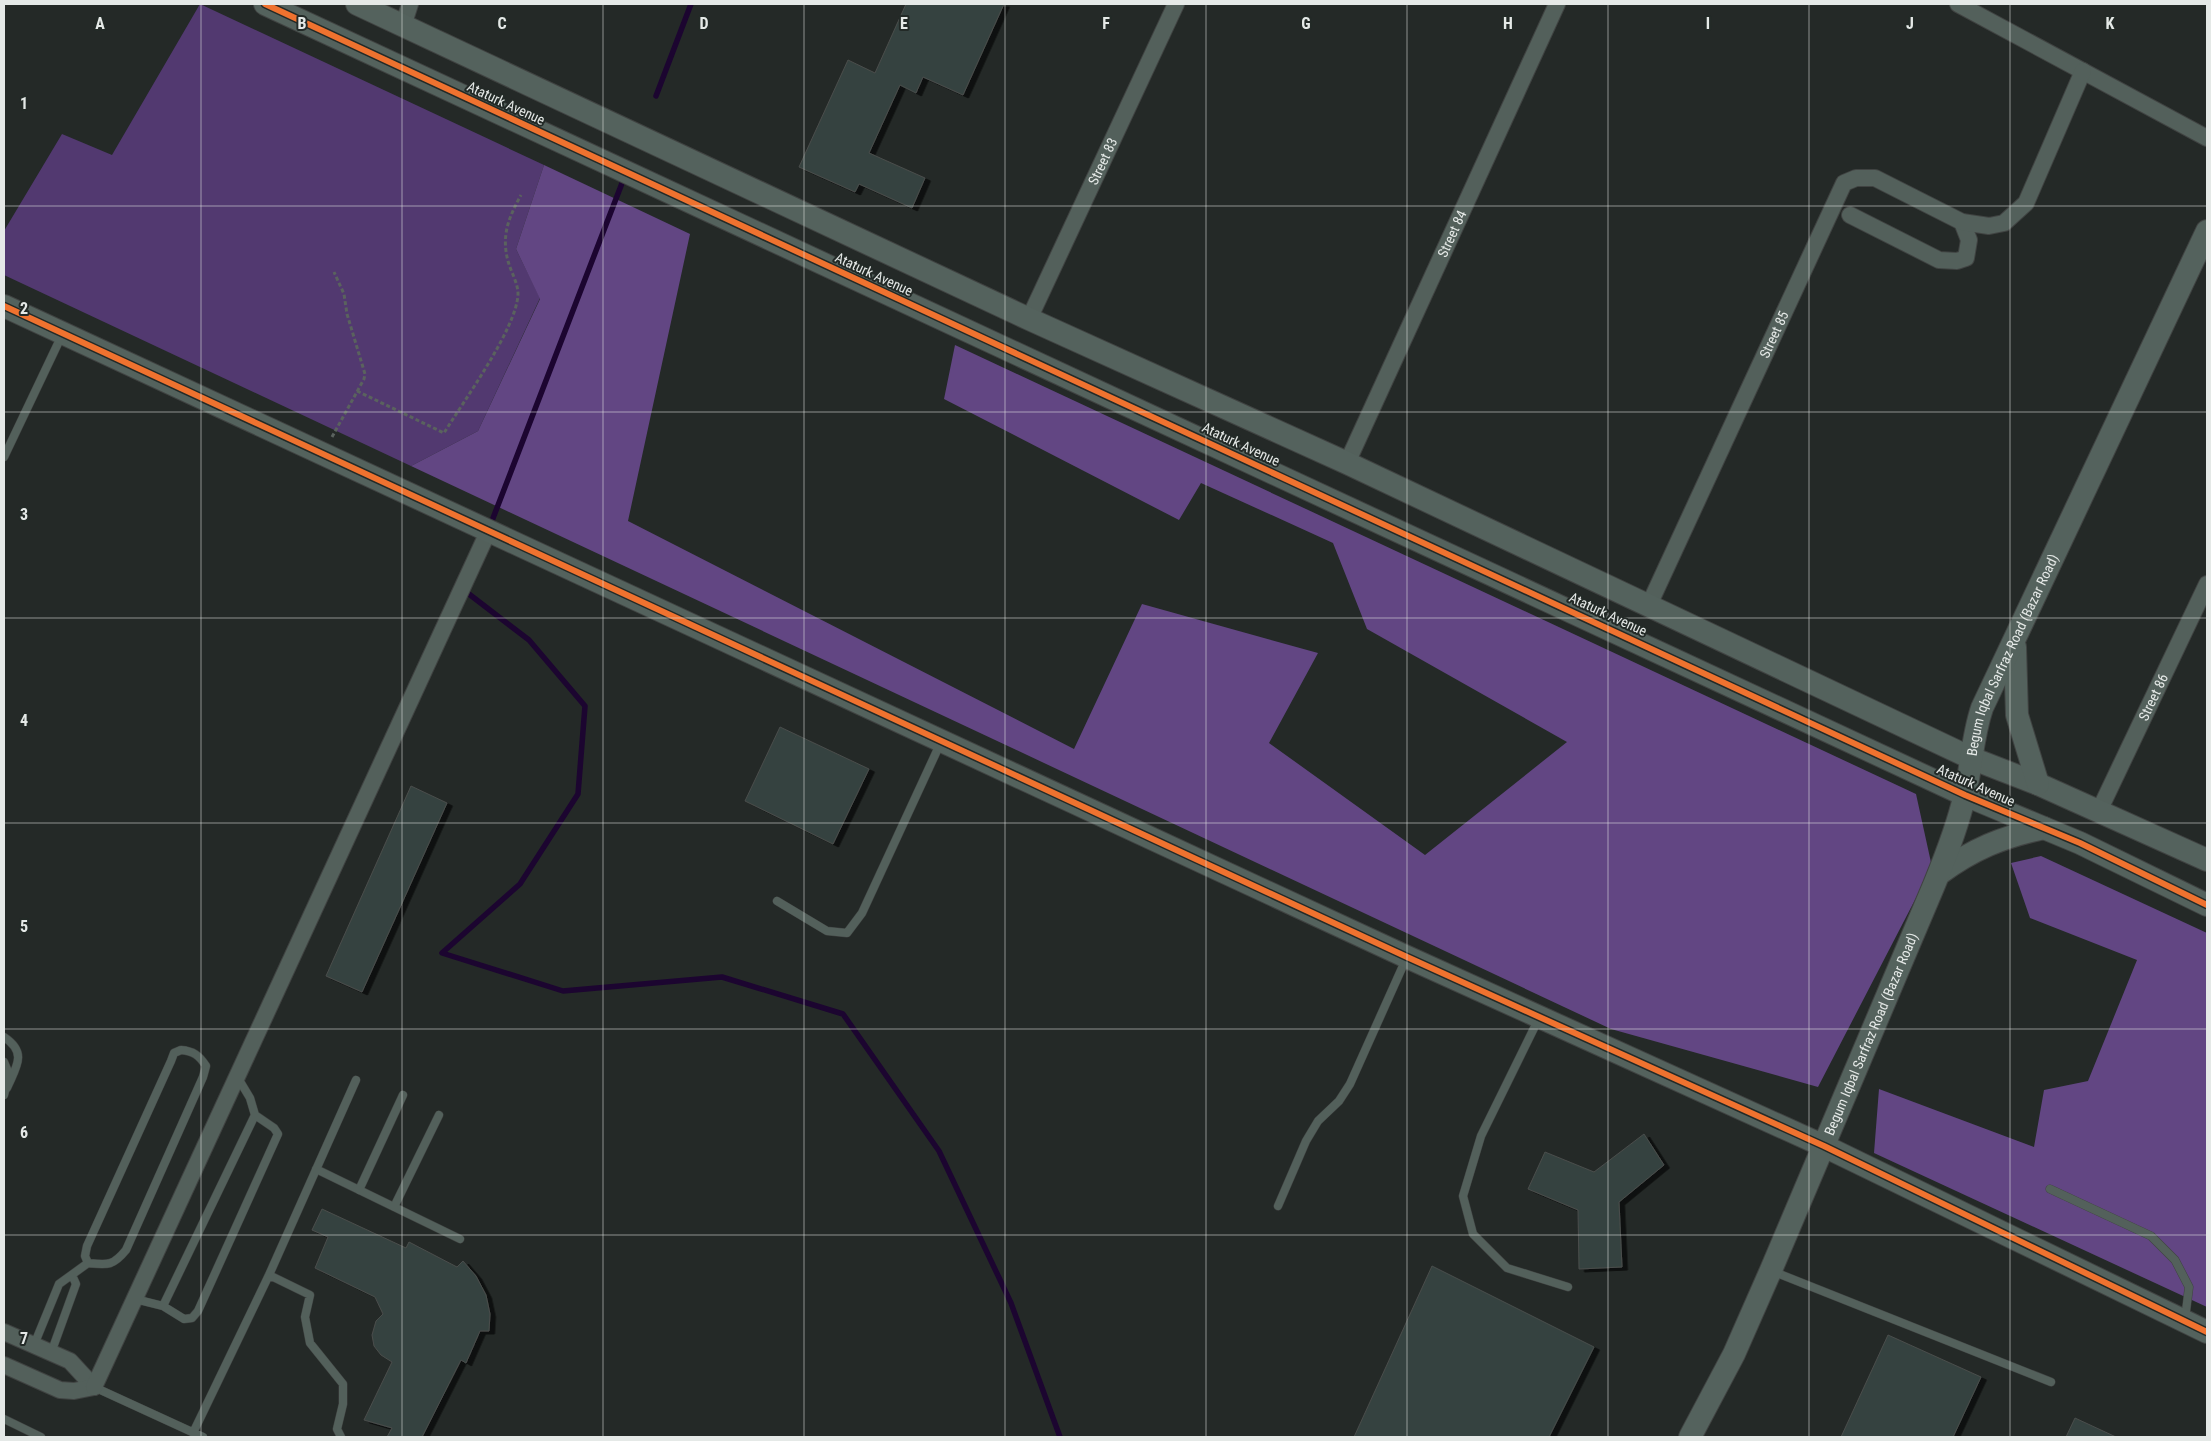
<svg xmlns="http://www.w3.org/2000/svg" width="2211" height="1441" viewBox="0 0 2211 1441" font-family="'Roboto Condensed',sans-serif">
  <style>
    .green { fill: #523970 }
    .forest { fill: #624683 }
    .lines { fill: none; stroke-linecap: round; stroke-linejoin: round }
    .stream { stroke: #1c0530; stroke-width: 5.5 }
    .building { fill: #36433f; stroke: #4a4d4c; filter: url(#shadow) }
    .lane-casing { stroke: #404342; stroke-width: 9 }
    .street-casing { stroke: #404342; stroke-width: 18 }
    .secondary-casing { stroke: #404342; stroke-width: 24 }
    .path { stroke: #5a625e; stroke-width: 3; stroke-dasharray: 4 2.5; stroke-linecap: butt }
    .lane { stroke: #53605b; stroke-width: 8 }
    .street { stroke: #53605b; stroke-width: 16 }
    .secondary { stroke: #54625d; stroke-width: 22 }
    .cycleway-casing { stroke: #232a27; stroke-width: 9 }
    .cycleway { stroke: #ef722f; stroke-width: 6 }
    .grid { fill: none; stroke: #e5e9e7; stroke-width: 1; stroke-opacity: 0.55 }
    .labels { text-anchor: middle; stroke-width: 4; stroke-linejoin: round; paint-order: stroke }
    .street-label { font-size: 14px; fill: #e5e9e7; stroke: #232a27 }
    .grid-label { font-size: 16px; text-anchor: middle; font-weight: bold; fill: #e5e9e7; stroke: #232a27; stroke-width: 4; stroke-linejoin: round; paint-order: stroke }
  </style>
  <defs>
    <filter id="shadow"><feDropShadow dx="5.5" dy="3" stdDeviation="0" flood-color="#0009"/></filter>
  </defs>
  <rect width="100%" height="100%" fill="#242927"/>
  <path class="green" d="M200 4 544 165 516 249 540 298 478 431 411 466 4 275V231L62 134 112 155Z"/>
  <path class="forest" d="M544 165 690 234 628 521 1074 749 1142 604 1318 653 1269 743 1425 855 1567 742 1367 629 1333 543 1201 483 1179 520 944 399 955 345 1916 794 1932 867 1818 1087 1611 1029 411 466 478 431 540 299 516 249Z
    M2041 856 2207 933V1307L1874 1153 1879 1089 2034 1147 2044 1090 2088 1081 2137 960 2030 918 2011 863Z"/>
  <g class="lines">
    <path class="stream" d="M656 96 691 4
      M490 526 624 178
      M467 588 465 591 529 640 585 706 578 794 520 884 442 953 563 991 722 977 843 1014 939 1151 1011 1303 1060 1437"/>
  </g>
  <path class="building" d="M906 4H1004L963 95 923 77 916 93 900 85 869 153 925 178 912 208 859 184 855 192 799 167 848 60 875 73Z
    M780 727 869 769 833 844 745 801Z
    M411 786 447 803 362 992 326 976Z
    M1644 1134 1664 1165 1619 1202 1622 1267 1579 1269 1578 1210 1528 1189 1545 1152 1594 1172Z
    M322 1209 406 1248 409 1242 457 1267 463 1261 476 1276 486 1295 490 1314 489 1331H480L466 1363 461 1360 422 1437H387L392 1428 364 1420 392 1362 381 1355 374 1346 372 1335 376 1321 383 1314 375 1297 315 1268 328 1237 312 1230Z
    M1432 1266 1594 1347 1549 1437H1354Z
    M1888 1335 1981 1377 1953 1437H1841Z
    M2075 1418 2116 1437H2066Z"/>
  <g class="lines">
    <g class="lane-casing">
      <path id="lane" d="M4 457 62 335
        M777 901 827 931 847 933 862 913 941 742
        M1539 1018 1481 1136 1463 1196 1473 1234 1507 1268 1568 1287
        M4 1037C28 1053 16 1067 7 1088
        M181 1050C193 1051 199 1055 206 1066L203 1077 126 1250C113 1266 108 1265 88 1263L85 1256 87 1246 171 1061 174 1053Z
        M4 1062 9 1074 4 1095
        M316 1169 460 1239
        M2050 1189 2151 1236 2175 1260 2189 1287 2185 1319
        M359 1190 403 1095
        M1278 1206 1306 1141 1318 1121 1339 1101 1350 1084 1406 959
        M394 1207 439 1115
        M1772 1271 2051 1382
        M269 1275 310 1295 305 1317 310 1343 343 1384V1404L337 1429 341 1437
        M135 1299 163 1306 184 1319 192 1318 198 1311 278 1134 274 1128 255 1115 250 1098 238 1078
        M163 1306 255 1115
        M34 1345 59 1284 88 1263
        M51 1353 76 1284 72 1275
        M94 1387 203 1437
        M4 1419 41 1437
        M193 1433 269 1275 356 1080"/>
    </g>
    <g class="street-casing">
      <g id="street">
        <path d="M1958 4 2207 138"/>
        <path d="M403 26 410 4"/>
        <path d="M1850 215 1939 260 1957 261 1966 258 1969 240 1962 222"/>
        <path id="s1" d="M1029 319 1176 4"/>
        <path id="s2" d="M1347 463 1557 4"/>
        <path id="s3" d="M1649 605 1844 183 1856 178H1875L1962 222 1989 226 2004 223 2026 203 2083 71"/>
        <path id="s4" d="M2099 811 2207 584"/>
        <path d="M4 1332 70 1361 94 1387"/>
        <path d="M4 1365 60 1390 74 1391 94 1387"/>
        <path d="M94 1387 488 532"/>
      </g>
    </g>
    <g class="secondary-casing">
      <g id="secondary">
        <path d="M265 4 1965 795 2080 843 2207 905"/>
        <path d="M357 4 1029 319 1347 463 1971 758 2038 784 2207 860"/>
        <path d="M4 306 1407 957 1824 1146 2207 1332"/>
        <path d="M2015 647 2017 715 2038 784"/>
        <path d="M1939 874C1973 849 2002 837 2044 828"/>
        <path id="s5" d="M1690 1437 1734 1354 1771 1270 1934 885C1946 856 1958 825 1965 794 1972 764 1972 738 1982 708L2207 231"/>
      </g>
    </g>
    <path class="path" d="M357 391 444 433C463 402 517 328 518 294 518 283 511 272 508 261 501 235 509 217 521 195
      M332 437 364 379 365 374 347 314 344 294 334 272"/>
    <use href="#lane" class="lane"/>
    <use href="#street" class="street"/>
    <use href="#secondary" class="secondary"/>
    <g class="cycleway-casing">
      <path id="cycleway" d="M265 4 1965 795 2080 843 2207 905
        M4 306 1407 957 1824 1146 2207 1332"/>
    </g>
    <use href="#cycleway" class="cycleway"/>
  </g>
  <path class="grid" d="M201 4V1437M402 4V1437M603 4V1437M804 4V1437M1005 4V1437M1206 4V1437M1407 4V1437M1608 4V1437M1809 4V1437M2010 4V1437M4 206H2207M4 412H2207M4 618H2207M4 823H2207M4 1029H2207M4 1235H2207"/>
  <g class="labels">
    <g class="street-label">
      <text transform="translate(506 103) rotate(25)" y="5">Ataturk Avenue</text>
      <text dy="5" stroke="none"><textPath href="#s1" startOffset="174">Street 83</textPath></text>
      <text dy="5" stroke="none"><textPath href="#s2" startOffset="252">Street 84</textPath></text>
      <text transform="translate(874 274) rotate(25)" y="5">Ataturk Avenue</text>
      <text dy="5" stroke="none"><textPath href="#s3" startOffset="298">Street 85</textPath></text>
      <text transform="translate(1241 444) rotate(25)" y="5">Ataturk Avenue</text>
      <text transform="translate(1608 614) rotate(25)" y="5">Ataturk Avenue</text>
      <text dy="5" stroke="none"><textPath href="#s5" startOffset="848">Begum Iqbal Sarfraz Road (Bazar Road)</textPath></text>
      <text dy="5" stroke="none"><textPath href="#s4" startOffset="126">Street 86</textPath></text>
      <text transform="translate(1976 785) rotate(24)" y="5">Ataturk Avenue</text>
      <text dy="5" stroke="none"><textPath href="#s5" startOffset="442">Begum Iqbal Sarfraz Road (Bazar Road)</textPath></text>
    </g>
  </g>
  <g class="grid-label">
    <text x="100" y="29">A</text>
    <text x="302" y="29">B</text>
    <text x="502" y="29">C</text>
    <text x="704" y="29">D</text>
    <text x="904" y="29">E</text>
    <text x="1106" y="29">F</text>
    <text x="1306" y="29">G</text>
    <text x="1508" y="29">H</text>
    <text x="1708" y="29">I</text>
    <text x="1910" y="29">J</text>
    <text x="2110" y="29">K</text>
    <text x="24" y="109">1</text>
    <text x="24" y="314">2</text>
    <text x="24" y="520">3</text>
    <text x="24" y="726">4</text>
    <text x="24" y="932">5</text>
    <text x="24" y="1138">6</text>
    <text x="24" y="1344">7</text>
  </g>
  <rect width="2211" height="1441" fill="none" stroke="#e5e9e7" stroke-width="10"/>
</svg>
